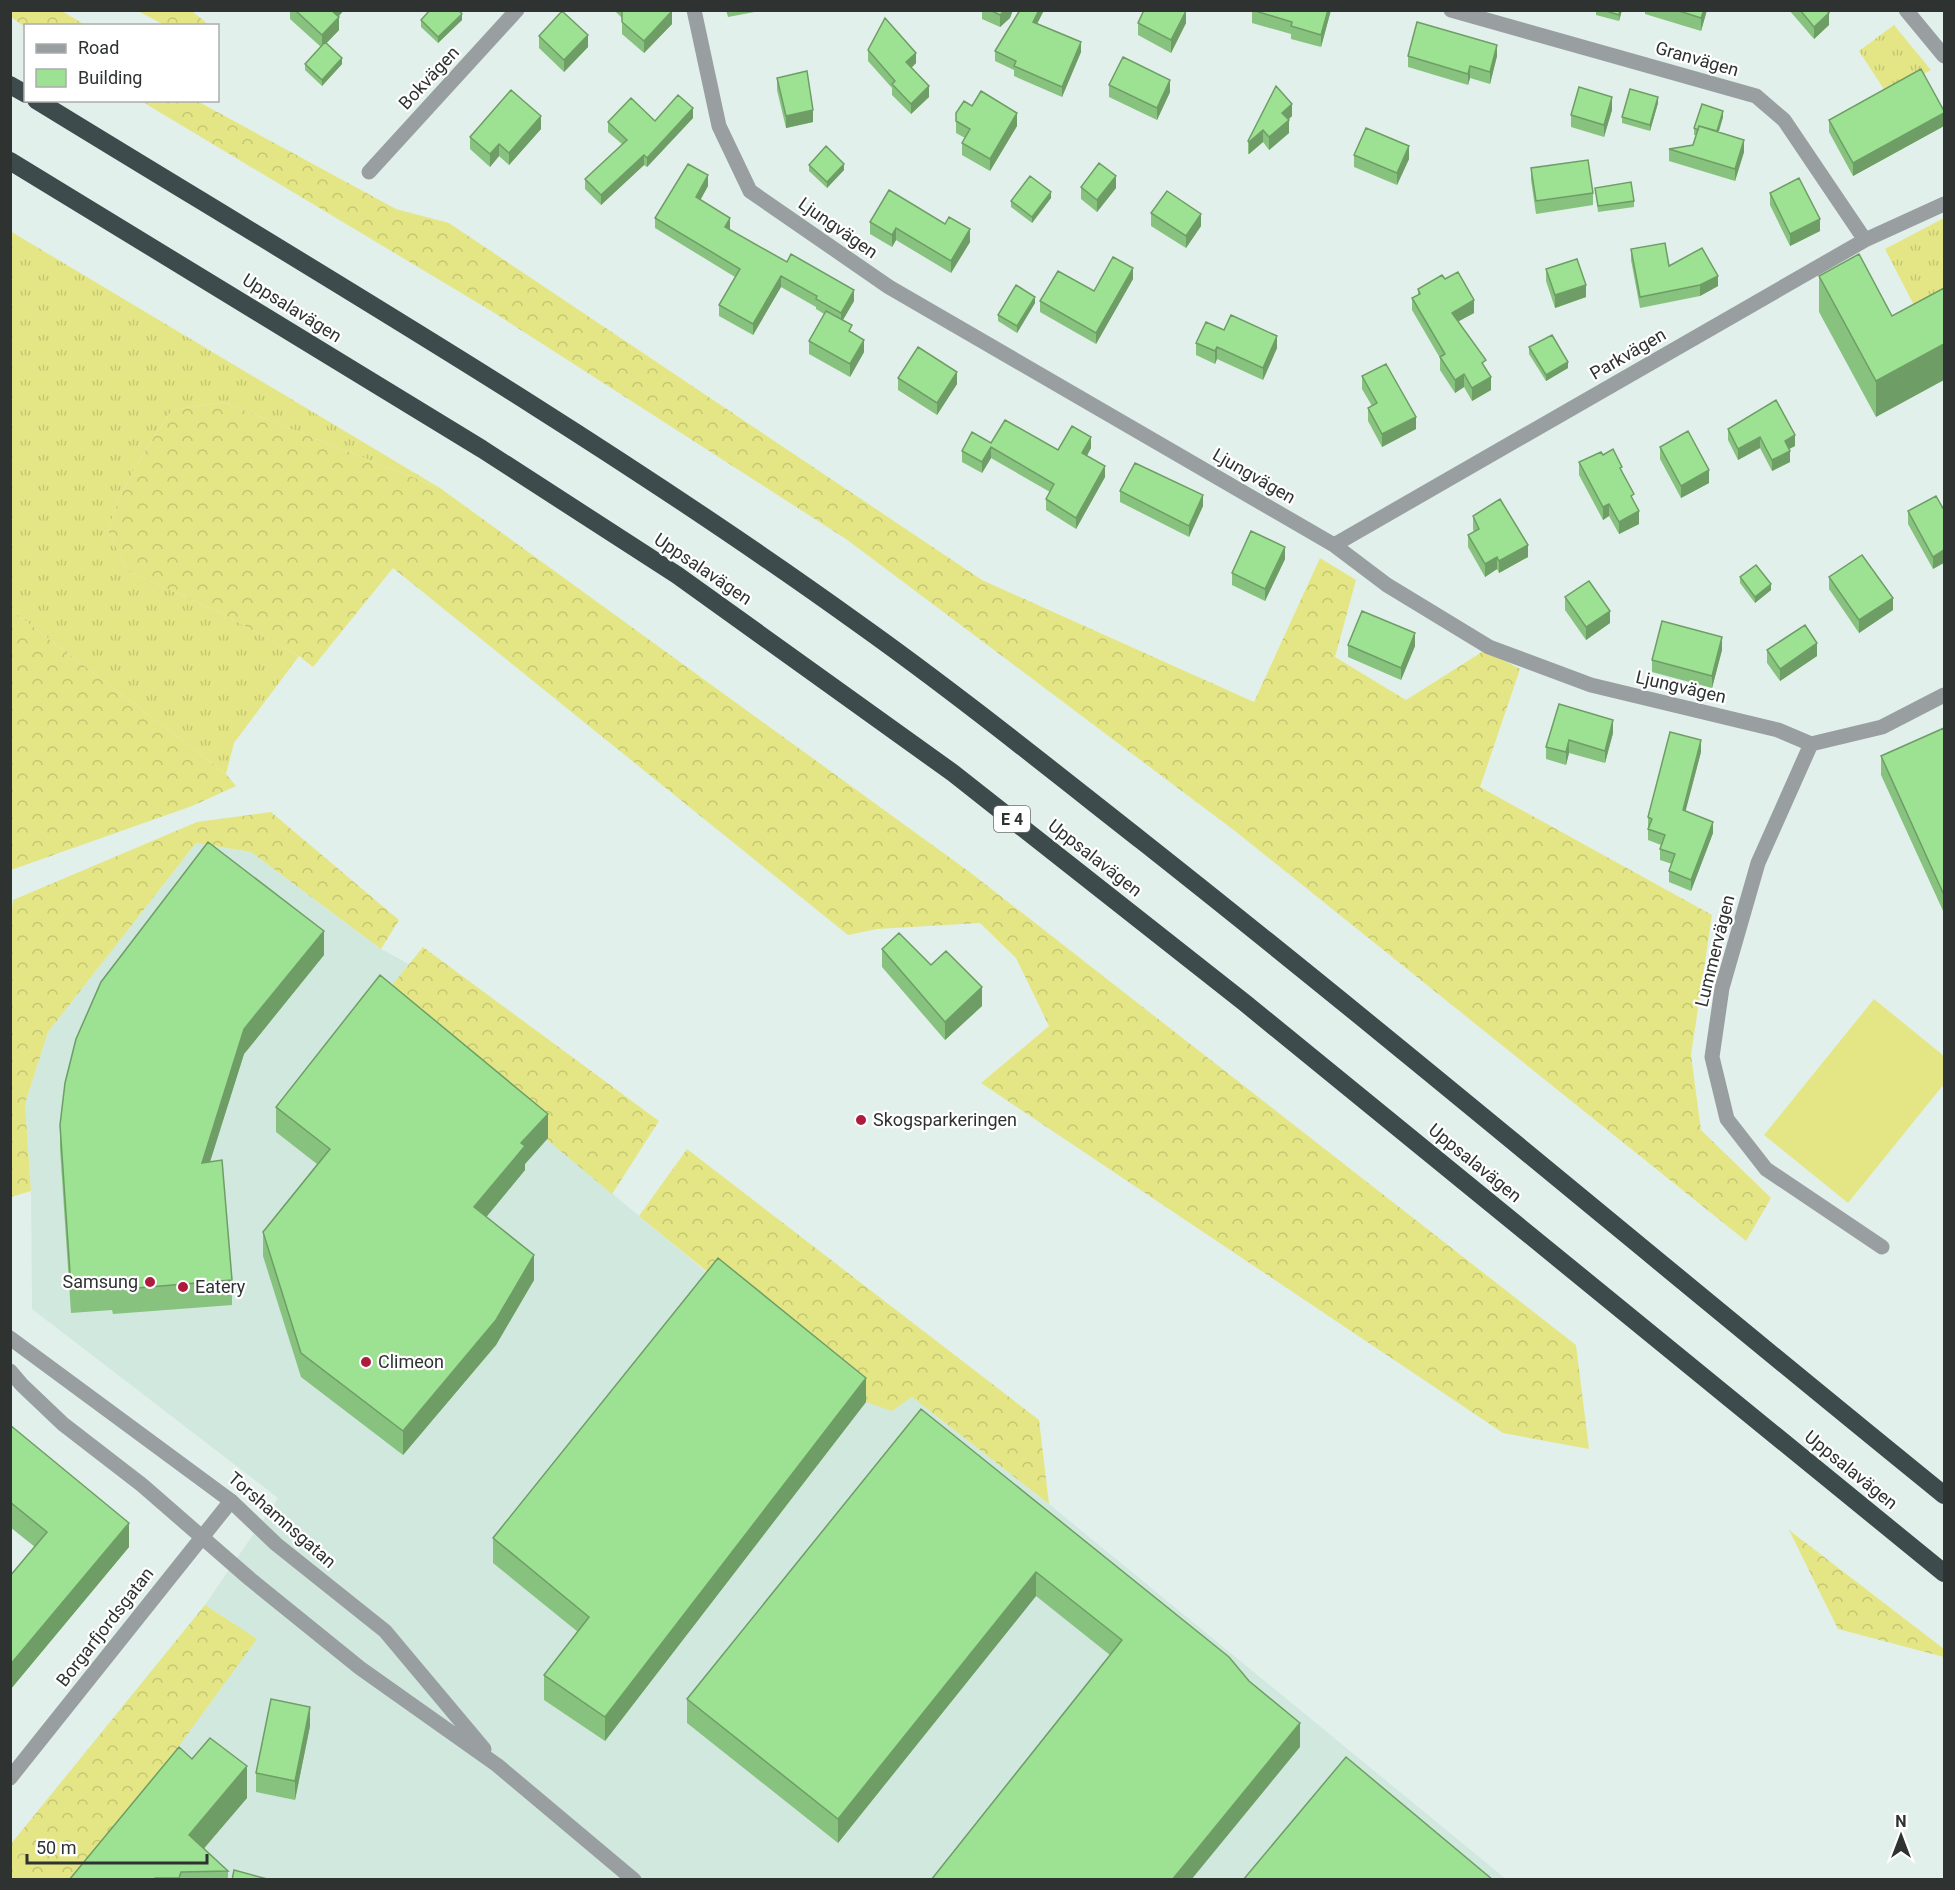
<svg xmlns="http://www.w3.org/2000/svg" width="1955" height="1890" viewBox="0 0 1955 1890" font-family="Roboto,sans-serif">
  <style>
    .built { fill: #d1e8df }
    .grass { fill: url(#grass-tufts) }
    .forest { fill: url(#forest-crowns) }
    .pitch { fill: #e4e685 }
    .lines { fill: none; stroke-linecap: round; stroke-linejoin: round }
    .minor { stroke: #999fa0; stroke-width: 15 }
    .tertiary { stroke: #999fa0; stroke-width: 15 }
    .motorway { stroke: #3e4b4c; stroke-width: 18 }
    .wall { fill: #87c27e }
    .shaded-wall { fill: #6e9e66 }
    .building { fill: #9de192; stroke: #6e9e66; stroke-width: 1.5 }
    .poi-dot { fill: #af1b3c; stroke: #fff; stroke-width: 2 }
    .labels { text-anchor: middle; stroke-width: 4.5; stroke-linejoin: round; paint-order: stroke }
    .shield { fill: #fff; stroke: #6d706f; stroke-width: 1.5 }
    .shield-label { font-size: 16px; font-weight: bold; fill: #2e3331 }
    .street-label { font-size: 18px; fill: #2e3331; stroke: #fff }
    .poi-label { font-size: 18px; fill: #2e3331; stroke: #fff; text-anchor: start }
  </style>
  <defs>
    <pattern id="grass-tufts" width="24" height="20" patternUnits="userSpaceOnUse" patternTransform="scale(1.5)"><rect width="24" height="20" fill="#e4e685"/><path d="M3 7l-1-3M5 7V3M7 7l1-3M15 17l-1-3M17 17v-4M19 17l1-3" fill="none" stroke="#c4c673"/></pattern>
    <pattern id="forest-crowns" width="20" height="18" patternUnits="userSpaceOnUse" patternTransform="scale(1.5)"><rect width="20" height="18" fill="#e4e685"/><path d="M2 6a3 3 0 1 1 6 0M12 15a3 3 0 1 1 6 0" fill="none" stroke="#c4c673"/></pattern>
  </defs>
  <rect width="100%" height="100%" fill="#e2f0eb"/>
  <path class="built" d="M196 843 251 852 381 949 409 964 381 1000 718 1282 892 1411 912 1397 1049 1504 1506 1879 11 1880V1844L205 1605 278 1498 32 1309 31 1191 25 1104 48 1032Z"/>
  <path class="grass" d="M1894 25 1931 70 1887 94 1859 51Z
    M1944 218V298L1918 313 1885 249Z
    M10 231 440 488 223 402 172 410C146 449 121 485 108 531L128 571 219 612 299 656 234 743 226 774 11 610Z"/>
  <path class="forest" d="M10 11H62L85 25 25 27 11 17Z
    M138 11H192L209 25H164Z
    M141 101H197L396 209 449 223 982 580 1254 702 1320 558 1356 580 1335 657 1406 700 1485 650 1520 669 1480 787 1712 915 1691 1055 1701 1130 1771 1198 1746 1241 1235 831 846 539 493 312Z
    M223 402 440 488 971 873 1576 1345 1589 1449 1503 1433 981 1083 1049 1026 1016 958 980 923 877 929 848 935 393 568 313 667 299 656 219 612 128 571 108 531C121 485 146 449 172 410Z
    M11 610 226 774 236 786 192 806 11 870Z
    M271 812 399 920 381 949 251 852 196 843 48 1032 25 1104 31 1191 11 1197 10 927 13 900 197 822Z
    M423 947 659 1121 612 1194 380 1000Z
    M687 1149 1039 1420 1049 1504 912 1397 892 1411 866 1402 639 1216Z
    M1789 1530 1944 1649V1657L1838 1629Z
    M205 1605 257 1639 82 1879 11 1880V1844Z"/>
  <path class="pitch" d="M1874 999 1944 1056V1084L1848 1203 1764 1135Z"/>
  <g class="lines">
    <path class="minor" d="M694 10 719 126 750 191 889 287 1334 545 1387 585 1489 647 1591 685 1778 730 1811 744 1882 727 1944 695
      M1451 10 1756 96 1784 120 1865 240
      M1906 10 1944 56
      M369 172 517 10
      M1334 545 1865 240 1944 204
      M1811 744 1758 863 1722 988 1712 1057 1727 1119 1766 1169 1882 1247
      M10 1778 231 1501"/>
    <path class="tertiary" d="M10 1338 231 1501 276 1544 385 1631 484 1749
      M10 1371 22 1385 63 1424 142 1485 250 1579 360 1668 497 1765 634 1880"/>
    <path class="motorway" d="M10 85 26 94
      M36 100C313 270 595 434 859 624 956 693 1049 768 1142 841 1413 1055 1676 1278 1944 1495
      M10 161 482 449 677 575 953 773 1245 1003 1944 1573"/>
  </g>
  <path class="wall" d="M290 10H344L338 17 339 30 326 43 342 64 322 86 305 70V64L321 47 290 19Z
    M614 10H671L672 24 644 53 622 34V18Z
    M726 10H765L728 17Z
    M982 10H1013L1010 18 1000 27 982 19Z
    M1020 10H1044L1037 24 1081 52 1062 97 1014 76V70L995 61V51Z
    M1252 10H1331L1321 47 1291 39V34L1252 23Z
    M1596 10H1622L1619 21 1596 15Z
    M1645 10H1707L1701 31 1645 14Z
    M1789 10H1828L1829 25 1814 39Z
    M421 20H462L438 43 421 27Z
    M1138 23H1186L1171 53 1138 35Z
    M539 36 588 47 564 72 539 48Z
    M868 50 916 63 911 68 929 97 911 114 892 95V88L868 61Z
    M1408 56H1497L1490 84 1470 78 1468 85 1408 67Z
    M777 78 813 122 786 128 777 90Z
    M1109 85 1170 92 1157 120 1109 97Z
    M1276 86 1292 116 1288 120 1289 133 1269 150 1263 142 1249 154H1248V141Z
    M1658 103 1650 131 1622 123V117Z
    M972 106 1017 126 990 171 962 155V143L965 138 956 133V113Z
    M1612 110 1604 137 1571 127V115Z
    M1944 113V126L1853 176 1829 132V120Z
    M1723 117 1719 132 1744 152 1735 181 1669 161V149L1693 145 1696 135H1694V128Z
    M693 118 647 167 644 165 601 205 585 189V179L622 144 608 132V122L655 121Z
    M541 129 509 165 499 156 490 167 470 149V137Z
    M1354 155 1409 159 1397 185 1354 167Z
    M809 165 844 170 827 188 809 171Z
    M1531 168 1593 193V205L1536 214 1531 180Z
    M708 186 700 200 730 229V230L854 301 843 320 864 352 850 377 809 354V341L824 314 816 309V307L781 287 753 335 719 316V305L735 277 655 228V218Z
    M1081 187 1116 188 1097 212 1081 199Z
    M1595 188 1634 201V207L1598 212Z
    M1770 193 1820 231 1790 246 1770 205Z
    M1051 198 1032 223 1011 207V201Z
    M1151 213 1201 226 1186 248 1151 226Z
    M870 222 970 242 951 273 896 240 892 247 870 234Z
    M1631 249 1669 266 1718 286 1700 296 1640 308 1631 260Z
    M1546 269 1586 297 1555 308 1546 281Z
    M1819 276 1892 316 1876 417 1819 312Z
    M1133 279 1096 344 1040 312V301L1094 291Z
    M1445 279 1474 313 1458 321 1486 369 1491 390 1472 401 1464 387 1455 393 1440 370V358L1412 310V298L1418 295V289Z
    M1035 303 1017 333 998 321V315Z
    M1224 330 1277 348 1263 380 1217 359 1215 364 1196 355V343Z
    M1529 347 1568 368 1546 381 1529 354Z
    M1362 376 1416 429 1382 447 1368 421V408L1372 406 1362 389Z
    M898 378 957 384 937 415 898 390Z
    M1728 429 1795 446 1789 449 1790 462 1772 471 1760 448 1738 460 1728 440Z
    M991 443 1058 450 1091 448 1087 456 1105 477 1076 529 1046 510V499L1050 492 991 458 982 473 962 462V451Z
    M1660 447 1709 483 1681 498 1660 459Z
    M1603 455 1622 472 1634 502 1639 524 1619 534 1609 516 1603 520 1579 475V462Z
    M1120 491 1203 506 1189 537 1120 502Z
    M1936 496 1933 569 1908 524V511Z
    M1473 516 1528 557 1499 573 1497 569 1485 577 1468 547V535L1474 532 1473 529Z
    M1285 559 1265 601 1232 585V573Z
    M1740 577 1771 590 1755 603 1740 583Z
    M1829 577 1893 610 1859 633 1829 589Z
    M1565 597 1610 623 1586 640 1565 610Z
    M1348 645 1415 646 1401 680 1348 657Z
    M1722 650 1712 688 1652 672V660Z
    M1767 650 1817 656 1780 681 1767 663Z
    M1559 704 1613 733 1605 763 1569 753 1566 765 1546 759V747Z
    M1944 728V913L1881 775V756Z
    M1701 752 1685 811 1713 833 1691 891 1669 882V871L1672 864 1660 860V849L1661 845 1648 840V817Z
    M882 949 931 965 982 1006 945 1040 882 967Z
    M324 955 244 1054 210 1162 232 1280V1305L113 1314 112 1310 71 1313 60 1149V1125Z
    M276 1107 548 1138 525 1164V1170L486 1217 534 1280 496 1345 403 1455 301 1377 263 1256V1232L317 1164 276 1132Z
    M866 1402 605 1741 544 1700V1675L578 1632 493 1563V1538Z
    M921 1409 1300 1747 1110 1655 1036 1596 838 1843 687 1723V1699Z
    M10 1425 129 1547 10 1690V1576L35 1547 10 1527Z
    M310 1726 295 1800 256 1792V1773Z
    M192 1759 247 1798 204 1848 228 1871V1880H69Z"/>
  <path class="shaded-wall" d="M333 10H344L332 24V11Z
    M1005 10H1013L1010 18 1000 27V15Z
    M1039 10H1044L1033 32V22Z
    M1328 10H1331L1321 47V35Z
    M1620 10H1622L1619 21V15Z
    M1704 10H1707L1701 31V18Z
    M672 11V24L644 53V41Z
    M1186 11V23L1171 53V40Z
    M1829 13V25L1814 39V27Z
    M462 14V20L438 43V37Z
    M339 17V30L322 48V35Z
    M588 35V47L564 72V60Z
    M1081 42V52L1062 97V87Z
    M1497 45V56L1490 84V72Z
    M916 53V63L906 73V62Z
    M342 58V64L322 86V80Z
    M1470 66V78L1468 85V74Z
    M1170 80V92L1157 120V108Z
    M929 86V97L911 114V104Z
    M1612 97V110L1604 137V125Z
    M1658 97V103L1650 131V125Z
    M1292 104V116L1282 125V113Z
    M693 108V118L647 167V158Z
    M813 110V122L786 128V116Z
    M1723 111V117L1715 142V136Z
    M1017 113V126L990 171V159Z
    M1944 113V126L1853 176V163Z
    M541 116V129L509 165V153Z
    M1289 120V133L1269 150V137Z
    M1263 130V142L1249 154V142Z
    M1744 140V152L1735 181V169Z
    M499 144V156L490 167V154Z
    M1409 146V159L1397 185V173Z
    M644 155V165L601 205V195Z
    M844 164V170L827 188V182Z
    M708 175V186L696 208V197Z
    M1116 176V188L1097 212V200Z
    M1051 192V198L1032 223V217Z
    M1201 214V226L1186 248V236Z
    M730 218V229L725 238V227Z
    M1820 219V231L1790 246V234Z
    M896 228V240L892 247V235Z
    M970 229V242L951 273V261Z
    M1133 268V279L1096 344V333Z
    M781 276V287L753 335V324Z
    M1718 276V286L1700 296V285Z
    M1586 285V297L1555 308V295Z
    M854 290V301L841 323V313Z
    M1035 297V303L1017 333V326Z
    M1474 300V313L1452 325V313Z
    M1277 336V348L1263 380V368Z
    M864 340V352L850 377V364Z
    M1944 344V380L1876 417V381Z
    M1217 347V359L1215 364V351Z
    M1568 362V368L1546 381V375Z
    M957 372V384L937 415V403Z
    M1464 374V387L1455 393V380Z
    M1491 377V390L1472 401V388Z
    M1416 417V429L1382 447V434Z
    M1795 435V446L1785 451V441Z
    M1091 437V448L1082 464V453Z
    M1760 437V448L1738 460V449Z
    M991 447V458L982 473V462Z
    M1790 451V462L1772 471V460Z
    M1105 466V477L1076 529V518Z
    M1709 470V483L1681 498V486Z
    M1203 495V506L1189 537V526Z
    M1609 504V516L1603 520V507Z
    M1639 511V524L1619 534V522Z
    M1528 545V557L1499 573V561Z
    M1285 547V559L1265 601V589Z
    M1944 550V563L1933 569V557Z
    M1497 557V569L1485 577V564Z
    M1771 584V590L1755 603V597Z
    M1893 598V610L1859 633V620Z
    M1610 611V623L1586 640V627Z
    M1415 633V646L1401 680V668Z
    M1722 637V650L1712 688V676Z
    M1817 643V656L1780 681V669Z
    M1613 720V733L1605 763V751Z
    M1569 740V753L1566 765V752Z
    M1701 740V752L1683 821V810Z
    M1713 822V833L1691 891V880Z
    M324 931V955L244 1054 202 1187V1163L244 1029Z
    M982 987V1006L945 1040V1022Z
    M548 1114V1138L525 1164V1170L474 1232V1207L521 1143Z
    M534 1255V1280L496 1345 403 1455V1431Z
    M866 1378V1402L605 1741V1717Z
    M129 1523V1547L10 1690V1665Z
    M1036 1572V1596L838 1843V1819Z
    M310 1707V1726L295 1800V1781Z
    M1300 1723V1747L1191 1880H1172Z
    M247 1766V1798L189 1866V1835Z"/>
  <path class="building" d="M295 10H333L332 11 339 17 322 35Z
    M430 10H459L462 14 438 37 421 20Z
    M622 10H671L672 11 644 41 622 22Z
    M990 10H1005L1000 15Z
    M1020 10H1039L1033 22 1081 42 1062 87 1014 66 1016 61 995 51Z
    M1144 10H1185L1186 11 1171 40 1138 23Z
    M1252 10H1328L1321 35 1291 26 1292 22Z
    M1603 10H1620L1619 15Z
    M1676 10H1704L1701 18Z
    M1800 10H1827L1829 13 1814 27Z
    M562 11 588 35 564 60 539 36Z
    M885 18 916 53 906 62 929 86 911 104 892 84 895 81 868 50Z
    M1417 22 1497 45 1490 72 1470 66 1468 74 1408 56Z
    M325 42 342 58 322 80 305 64Z
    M1123 57 1170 80 1157 108 1109 85Z
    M1921 69 1944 111V113L1853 163 1829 120Z
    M807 71 813 110 786 116 777 78Z
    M1276 86 1292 104 1282 113 1289 120 1269 137 1263 130 1249 142 1248 141Z
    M1579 87 1612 97 1604 125 1571 115Z
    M1630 89 1658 97 1650 125 1622 117Z
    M511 90 541 116 509 153 499 144 490 154 470 137Z
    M981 91 1017 113 990 159 962 143 970 129 956 121V113L964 101 972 106Z
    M678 95 693 108 647 158 644 155 601 195 585 179 627 140 608 122 631 98 655 121Z
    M1702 104 1723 111 1717 131 1699 126 1698 130 1694 128Z
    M1699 126 1744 140 1735 169 1669 149 1693 145Z
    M1366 128 1409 146 1397 173 1354 155Z
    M826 146 844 164 827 182 809 165Z
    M1588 160 1593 193 1536 201 1531 168Z
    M1099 163 1116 176 1097 200 1081 187Z
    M688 164 708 175 696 197 730 218 725 227 787 262 791 254 854 290 841 313 816 299 817 296 781 276 753 324 719 305 740 269 655 218Z
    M1030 176 1051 192 1032 217 1011 201Z
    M1799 178 1820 219 1790 234 1770 193Z
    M1631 182 1634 201 1598 206 1595 188Z
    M889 190 945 224 949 217 970 229 951 261 896 228 892 235 870 222Z
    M1167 191 1201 214 1186 236 1151 213Z
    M1665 243 1669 266 1702 248 1718 276 1700 285 1640 297 1631 249Z
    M1859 254 1892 316 1944 288V344L1876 381 1819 276Z
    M1113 257 1133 268 1096 333 1040 301 1058 271 1094 291Z
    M1577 259 1586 285 1555 295 1546 269Z
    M1458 272 1474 300 1452 313 1486 360 1482 363 1491 377 1472 388 1464 374 1455 380 1440 357 1445 354 1412 298 1420 294 1418 289 1442 275 1445 279Z
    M1016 285 1035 297 1017 326 998 315Z
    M826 311 852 325 849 331 864 340 850 364 809 341Z
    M1231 315 1277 336 1263 368 1217 347 1215 351 1196 343 1206 322 1224 330Z
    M1552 335 1568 362 1546 375 1529 347Z
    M918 347 957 372 937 403 898 378Z
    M1386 364 1416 417 1382 434 1368 408 1377 403 1362 376Z
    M1776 400 1795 435 1785 441 1790 451 1772 460 1760 437 1738 449 1728 429Z
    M1005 420 1058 450 1072 426 1091 437 1082 453 1105 466 1076 518 1046 499 1054 484 991 447 982 462 962 451 972 432 991 443Z
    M1688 431 1709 470 1681 486 1660 447Z
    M1613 449 1622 467 1620 468 1634 494 1631 496 1639 511 1619 522 1609 504 1603 507 1579 462 1601 452 1603 455Z
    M1135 463 1203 495 1189 526 1120 491Z
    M1936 496 1944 510V550L1933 557 1908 511Z
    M1500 499 1528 545 1499 561 1497 557 1485 564 1468 535 1479 529 1473 516Z
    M1251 531 1285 547 1265 589 1232 573Z
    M1862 555 1893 598 1859 620 1829 577Z
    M1756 565 1771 584 1755 597 1740 577Z
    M1589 581 1610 611 1586 627 1565 597Z
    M1362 611 1415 633 1401 668 1348 645Z
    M1662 621 1722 637 1712 676 1652 660Z
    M1805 625 1817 643 1780 669 1767 650Z
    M1559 704 1613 720 1605 751 1569 740 1566 752 1546 747Z
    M1944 728V895L1881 756Z
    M1670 732 1701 740 1683 810 1713 822 1691 880 1669 871 1675 854 1660 849 1665 835 1648 829 1652 819 1648 817Z
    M208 842 324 931 244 1029 202 1163 222 1160 232 1280 113 1290 112 1285 71 1288 60 1125 65 1083 76 1039 101 982Z
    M899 933 931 965 946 951 982 987 945 1022 882 949Z
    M380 975 548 1114 521 1143 525 1146 474 1207 534 1255 496 1320 403 1431 301 1353 263 1232 330 1149 276 1107Z
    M718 1258 866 1378 605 1717 544 1675 589 1617 493 1538Z
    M921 1409 1229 1657 1249 1681 1300 1723 1172 1880H931L1122 1640 1036 1572 838 1819 687 1699Z
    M10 1425 129 1523 10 1665V1576L47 1532 10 1502Z
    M271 1699 310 1707 295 1781 256 1773Z
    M210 1738 247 1766 189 1835 228 1871 181 1872 179 1878H155L154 1880H69L179 1747 192 1759Z
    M1346 1757 1493 1880H1243Z
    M234 1870 271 1880H232Z"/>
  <g class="poi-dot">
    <circle cx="861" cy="1120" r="6"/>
    <circle cx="150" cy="1282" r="6"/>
    <circle cx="183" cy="1287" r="6"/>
    <circle cx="366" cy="1362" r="6"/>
  </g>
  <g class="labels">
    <rect class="shield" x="994" y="806" width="36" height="26" rx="4.5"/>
    <g class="shield-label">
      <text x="1012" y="825">E 4</text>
    </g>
    <g class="street-label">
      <text transform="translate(1697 59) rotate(16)" y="6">Granvägen</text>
      <text transform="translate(429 78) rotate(-47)" y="6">Bokvägen</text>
      <text transform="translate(838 228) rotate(35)" y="6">Ljungvägen</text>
      <text transform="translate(292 308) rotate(32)" y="6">Uppsalavägen</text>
      <text transform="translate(1628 354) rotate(-30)" y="6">Parkvägen</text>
      <text transform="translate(1254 476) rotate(30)" y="6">Ljungvägen</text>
      <text transform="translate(703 569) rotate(34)" y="6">Uppsalavägen</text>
      <text transform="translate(1681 687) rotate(13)" y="6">Ljungvägen</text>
      <text transform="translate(1095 858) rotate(38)" y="6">Uppsalavägen</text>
      <text transform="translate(1715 951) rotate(-76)" y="6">Lummervägen</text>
      <text transform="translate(1475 1163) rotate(39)" y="6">Uppsalavägen</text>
      <text transform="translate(1851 1470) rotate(39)" y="6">Uppsalavägen</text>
      <text transform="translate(282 1520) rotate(41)" y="6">Torshamnsgatan</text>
      <text transform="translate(105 1627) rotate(-52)" y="6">Borgarfjordsgatan</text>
    </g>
    <g class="poi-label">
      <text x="873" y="1126">Skogsparkeringen</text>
      <text x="138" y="1288" text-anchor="end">Samsung</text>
      <text x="195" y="1293">Eatery</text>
      <text x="378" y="1368">Climeon</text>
    </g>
  </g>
  <rect width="1955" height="1890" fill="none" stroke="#2e3331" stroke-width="24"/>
  <rect x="24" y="24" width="195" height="78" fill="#ffffff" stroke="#abadad" stroke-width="1.5"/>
  <rect x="36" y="44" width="30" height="9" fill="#999fa0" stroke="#abadad" stroke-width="1.5"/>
  <text x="78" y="54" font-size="18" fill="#2e3331">Road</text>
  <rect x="36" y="69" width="30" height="18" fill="#9de192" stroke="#abadad" stroke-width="1.5"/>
  <text x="78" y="84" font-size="18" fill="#2e3331">Building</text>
  <g transform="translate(1901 1836)" stroke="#ffffff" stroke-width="4.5" paint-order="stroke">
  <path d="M0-4.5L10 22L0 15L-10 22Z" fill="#2e3331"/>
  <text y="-9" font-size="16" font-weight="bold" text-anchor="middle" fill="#2e3331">N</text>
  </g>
  <path d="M27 1854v9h180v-9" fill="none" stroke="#2e3331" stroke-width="3"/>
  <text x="36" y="1854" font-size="18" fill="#2e3331" stroke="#ffffff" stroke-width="4.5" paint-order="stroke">50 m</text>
</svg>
